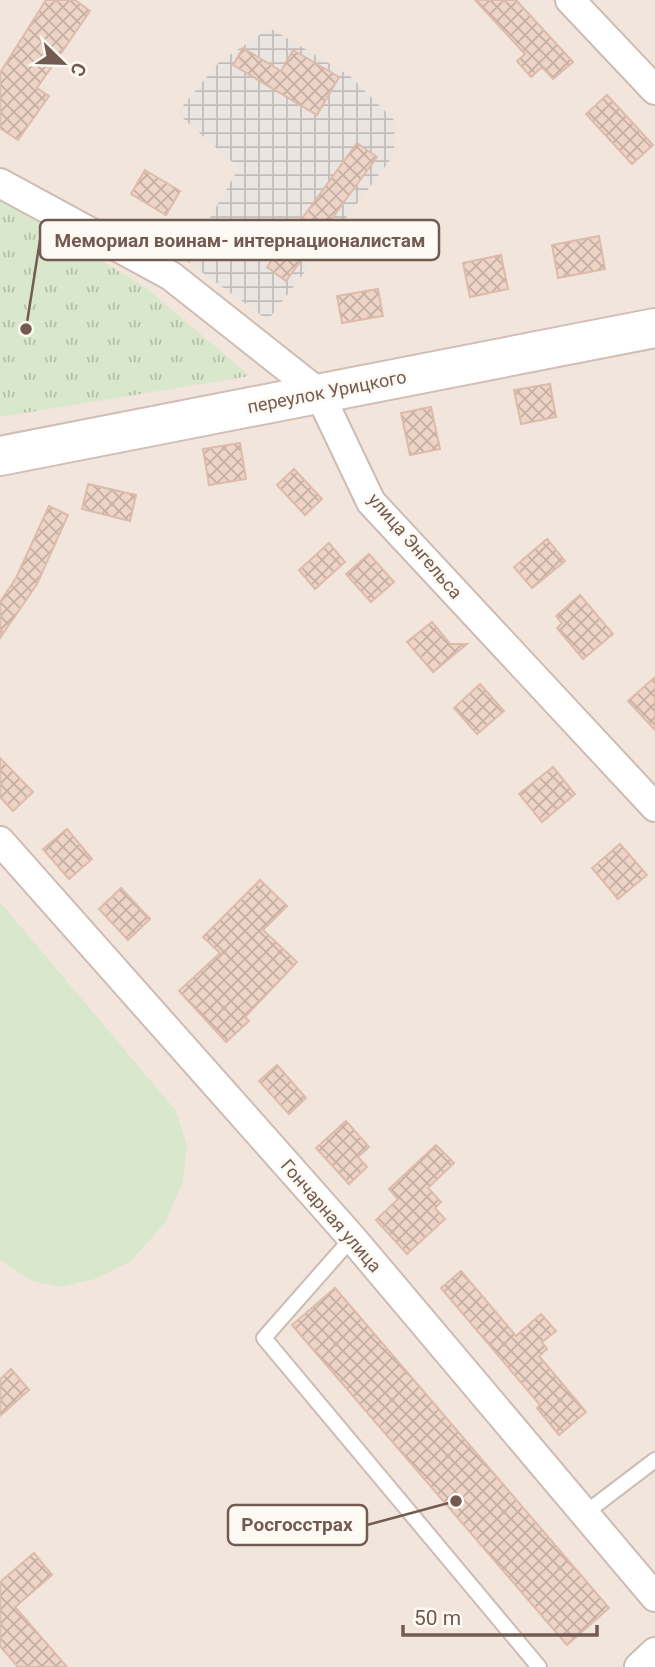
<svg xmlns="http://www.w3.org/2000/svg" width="655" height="1667" viewBox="0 0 655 1667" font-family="Roboto,sans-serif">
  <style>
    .residential { fill: #f2e6dc }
    .industrial { fill: url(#industrial-grid) }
    .park { fill: url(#park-tufts) }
    .pitch { fill: #d9e7cc }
    .building { fill: url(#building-cross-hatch); stroke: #debaaa; stroke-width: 2 }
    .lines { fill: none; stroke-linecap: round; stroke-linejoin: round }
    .lane-casing { stroke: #ccbcb3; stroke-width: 18 }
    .street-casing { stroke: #ccbcb3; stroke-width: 32 }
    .secondary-casing { stroke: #d1beb4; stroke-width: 42 }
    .lane { stroke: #fff; stroke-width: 14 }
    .street { stroke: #fff; stroke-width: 28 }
    .secondary { stroke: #fff; stroke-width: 38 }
    .labels { text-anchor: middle; stroke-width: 5; stroke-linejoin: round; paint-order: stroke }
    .street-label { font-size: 18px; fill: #745b52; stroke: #fdf9f3 }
    .leader { fill: none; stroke: #745b52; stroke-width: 2.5 }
    .callout-dot { fill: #745b52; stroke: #fdf9f3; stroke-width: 2.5 }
    .callout { fill: #fdf9f3; stroke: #745b52; stroke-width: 2.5 }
    .callout-label { font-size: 19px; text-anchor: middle; font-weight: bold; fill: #745b52 }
  </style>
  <defs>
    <pattern id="industrial-grid" width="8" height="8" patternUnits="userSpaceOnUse" patternTransform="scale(1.75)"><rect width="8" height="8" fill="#ebe5e1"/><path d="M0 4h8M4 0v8" fill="none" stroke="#c3bdb9"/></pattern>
    <pattern id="park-tufts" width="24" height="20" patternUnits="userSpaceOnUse" patternTransform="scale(1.75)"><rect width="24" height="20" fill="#d9e7cc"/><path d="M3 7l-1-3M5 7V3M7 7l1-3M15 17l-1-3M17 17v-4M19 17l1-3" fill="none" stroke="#b5bea8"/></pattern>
    <pattern id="building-cross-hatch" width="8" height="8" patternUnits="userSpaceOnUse" patternTransform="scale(1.75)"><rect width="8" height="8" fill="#edd4c7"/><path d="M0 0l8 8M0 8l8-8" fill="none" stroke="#c5afa4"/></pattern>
  </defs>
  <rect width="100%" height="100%" fill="#fbf4ed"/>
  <path class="residential" d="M0 0H655V1667H0Z"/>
  <path class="industrial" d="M270 28 350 76 395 121 394 155 268 320 185 260 239 168 177 113 219 62Z"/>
  <path class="park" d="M0 200 145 287 250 376 0 417Z"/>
  <path class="pitch" d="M0 902 176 1111 187 1146 183 1182 164 1224 130 1262 95 1279 60 1287 32 1281 0 1260Z"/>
  <path class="building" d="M46 0H75L90 11 37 88 49 96 18 140 0 128V73Z
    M475 0H516L573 62 553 79 542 67 531 77 517 61 525 54Z
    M243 48 281 71 293 50 339 77 317 115 233 65Z
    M607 95 653 145 632 164 586 114Z
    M357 143 377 157 286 281 267 267Z
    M145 170 180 191 166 215 131 194Z
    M599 236 605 269 558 278 552 245Z
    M501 255 508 289 470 297 463 263Z
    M378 289 383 316 342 323 337 296Z
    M550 384 556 417 521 424 514 390Z
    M431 407 440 449 410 455 401 413Z
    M240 443 246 479 209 485 203 449Z
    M294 469 322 499 305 515 277 485Z
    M88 484 136 495 130 521 82 509Z
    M49 506 68 515 37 584 0 638V602L16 578Z
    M547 539 565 561 532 588 514 567Z
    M329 543 345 562 315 589 299 570Z
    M369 554 394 582 371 602 346 574Z
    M580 595 613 634 583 659 557 628 562 623 556 616Z
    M432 622 450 644H467L433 672 407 642Z
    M655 677V730L628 701Z
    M480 684 504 711 477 734 454 708Z
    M0 758 33 792 13 811 0 797Z
    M553 767 575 794 542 822 519 794Z
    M67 829 92 859 69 879 43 849Z
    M620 844 647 875 618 899 592 868Z
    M260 880 287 906 263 930 297 962 245 1017 249 1021 226 1042 179 991 220 953 203 937Z
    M121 888 150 919 128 940 99 909Z
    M277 1065 306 1098 289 1114 259 1081Z
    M346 1121 369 1147 358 1157 367 1167 349 1184 316 1148Z
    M436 1145 454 1163 428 1188 441 1202 435 1208 445 1219 407 1254 376 1220 398 1199 389 1189Z
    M461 1271 516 1336 541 1314 556 1331 542 1342 547 1349 539 1356 586 1412 559 1435 537 1408 540 1405 441 1288Z
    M335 1288 609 1608 567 1645 292 1325Z
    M11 1369 29 1390 0 1416V1379Z
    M34 1553 52 1575 15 1607 67 1667H18L0 1646V1582Z"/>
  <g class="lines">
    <g class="lane-casing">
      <path id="lane" d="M352 1238 264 1338 539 1667
        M584 1514 655 1460"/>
    </g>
    <g class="street-casing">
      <path id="street" d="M570 0 655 90
        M0 183 171 276 319 393 371 502 655 807
        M0 841 352 1238 655 1597
        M639 1667 655 1652"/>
    </g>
    <g class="secondary-casing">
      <path id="secondary" d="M0 456 655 328"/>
    </g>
    <use href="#lane" class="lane"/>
    <use href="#street" class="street"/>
    <use href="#secondary" class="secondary"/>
  </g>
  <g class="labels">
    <g class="street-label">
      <text transform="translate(327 392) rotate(-11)" y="6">переулок Урицкого</text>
      <text transform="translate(415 546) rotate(49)" y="6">улица Энгельса</text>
      <text transform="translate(331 1216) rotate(49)" y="6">Гончарная улица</text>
    </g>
  </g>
  <path class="leader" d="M26 329L40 240M456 1501L367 1525"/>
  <g class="callout-dot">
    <circle cx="26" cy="329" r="7"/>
    <circle cx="456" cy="1501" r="7"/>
  </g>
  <g class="callout">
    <rect x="40" y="220" width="399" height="40" rx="7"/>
    <rect x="228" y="1505" width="139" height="40" rx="7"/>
  </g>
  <g class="callout-label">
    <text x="240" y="247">Мемориал воинам- интернационалистам</text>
    <text x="297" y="1531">Росгосстрах</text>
  </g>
  <g transform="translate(63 63) rotate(113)" stroke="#fdf9f3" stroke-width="5" paint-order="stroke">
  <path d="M0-5L12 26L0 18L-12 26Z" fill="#745b52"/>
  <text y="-10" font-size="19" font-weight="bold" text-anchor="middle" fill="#745b52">С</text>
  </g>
  <path d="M403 1625v10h194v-10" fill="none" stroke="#745b52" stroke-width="3.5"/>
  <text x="414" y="1625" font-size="21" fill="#745b52" stroke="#fdf9f3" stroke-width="5" paint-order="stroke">50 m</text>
</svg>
